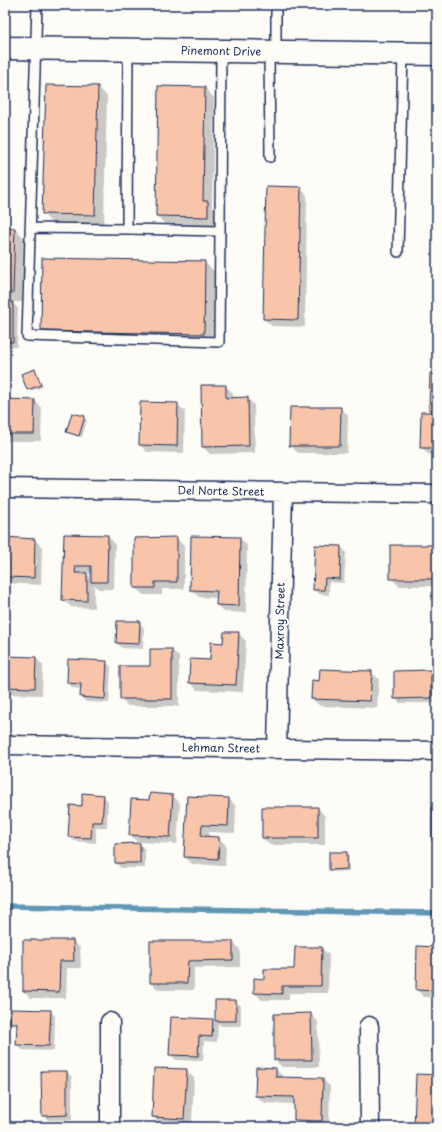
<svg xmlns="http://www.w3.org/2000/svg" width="442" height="1132" viewBox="0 0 442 1132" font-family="'Playpen Sans',sans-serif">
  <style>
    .shadow { fill: #0003; fill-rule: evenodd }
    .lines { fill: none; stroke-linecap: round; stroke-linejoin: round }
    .stream { stroke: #6197b6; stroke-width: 5.5 }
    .building { fill: #f9c5aa; stroke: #1b2f5e }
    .lane-casing { stroke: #1b2f5e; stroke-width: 12 }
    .street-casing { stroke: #1b2f5e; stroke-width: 21 }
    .secondary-casing { stroke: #1b2f5e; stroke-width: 25 }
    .lane { stroke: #fdfcf7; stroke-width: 9 }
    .street { stroke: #fdfcf7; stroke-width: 18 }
    .secondary { stroke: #fdfcf7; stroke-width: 22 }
    .labels { text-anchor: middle; stroke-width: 4; stroke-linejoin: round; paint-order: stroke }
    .street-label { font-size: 11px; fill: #1b2f5e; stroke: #fdfcf7 }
  </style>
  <rect width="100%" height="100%" fill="#fdfcf7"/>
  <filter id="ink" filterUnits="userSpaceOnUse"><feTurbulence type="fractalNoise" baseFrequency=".025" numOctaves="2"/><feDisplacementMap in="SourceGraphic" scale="8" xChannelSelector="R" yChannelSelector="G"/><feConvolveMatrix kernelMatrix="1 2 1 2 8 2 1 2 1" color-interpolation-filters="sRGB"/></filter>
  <g filter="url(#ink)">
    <path class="shadow" d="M98 87 107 96 104 224 52 223 43 214Z
      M205 88 214 98 212 207 217 211V226L166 225 157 216Z
      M300 188 307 195 305 327 272 326 264 319Z
      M5 228H15L24 238 22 302H11L18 308 17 347H5Z
      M204 262 214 271 213 342 51 340 42 330Z
      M35 370 37 372 43 387 30 391 28 389Z
      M437 374V455L428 454 421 447 434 413 430 409Z
      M202 386H226L233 393V398H247L254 405 255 453 210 454 203 447Z
      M5 400H34L42 408 41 441H5Z
      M177 404 185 411 184 453 147 452 140 445Z
      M340 408 348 415 347 453H298L290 445Z
      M84 417 87 420 82 437 70 434 68 432Z
      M65 535 108 536 115 544 114 589H99L94 585V608L71 607 63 600ZM86 573H92V579Z
      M192 537 240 538 247 545 246 613 224 612 217 605V598L199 597 191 590Z
      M5 538 35 540 42 547 41 585 5 583Z
      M176 538 184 546V589H162V595H143L135 587Z
      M437 546V586H399L391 578Z
      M341 547 346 552 344 583 329 582V595L319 594 314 589Z
      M139 622 144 628 143 649 122 648 117 643Z
      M238 633 246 641 243 692 197 690 190 682 211 661 224 644Z
      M172 650 179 657V706H128L121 699 151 667Z
      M5 657 36 658 43 665 42 695 5 694Z
      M106 662 111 667 109 703 86 702 81 697 82 689 73 688 68 683Z
      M430 671 435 676 436 703H400L395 698Z
      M371 672 379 679 377 708 320 706 312 699 320 682Z
      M103 796 108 801 107 827H96V843L74 841 69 836 83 807Z
      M173 796 180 803 177 844 137 842 130 834 150 801Z
      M188 797 229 799 236 806 235 833 209 832V837L219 838 226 845 225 866 192 864 185 857Z
      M318 808 325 816V845H270L263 838Z
      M140 844 145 850V868H121L116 863V845Z
      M347 853 349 855V871L333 872 330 869Z
      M24 941H73L80 948 81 968H67L66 998H31L24 991Z
      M151 942H233L240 949V967L194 968V990H159L151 983Z
      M321 948 329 955 328 993H289V1000H262L255 993 264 980 295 970Z
      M437 948V997H424L417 990Z
      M216 1001H236L241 1006V1026H221L218 1023 217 1042 204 1041 203 1061 176 1060 171 1055 213 1020 216 1023Z
      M5 1002 7 1004 8 1023H5Z
      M50 1011 55 1016 54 1051 22 1050 17 1044 18 1027 11 1022Z
      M311 1014 318 1022 319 1067H282L275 1060Z
      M275 1069 283 1076V1078L322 1079 330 1086 329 1127H302L295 1120V1104L264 1103 256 1096Z
      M186 1070 194 1078 192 1124 218 1125 221 1127H184V1125L160 1124 153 1117Z
      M67 1072 72 1077V1120H48L43 1115Z"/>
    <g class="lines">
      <path class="stream" d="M5 906 437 913"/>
    </g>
    <path class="building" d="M46 85 98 86 95 215 42 214Z
      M158 86 205 87 203 201H208V217L156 216Z
      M266 186 301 187 298 320 263 319Z
      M5 227 15 228 13 293H5Z
      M42 258 205 261 204 334 41 331Z
      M5 302H13V342H5Z
      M35 369 41 385 27 390 21 374Z
      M430 373H437V410H429Z
      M201 385H226V398L248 397 249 446 202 447Z
      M5 399 35 400 34 434H5Z
      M140 402 178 403 177 446 139 445Z
      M290 407H341L340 446H289Z
      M421 412H437V448H420Z
      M72 413 85 416 79 436 66 432Z
      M64 534 108 535 107 582H91V566H76L75 573H87V601L62 600Z
      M191 536 240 537 239 606 216 605 217 591 190 590Z
      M5 537 35 539 34 578 5 577Z
      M177 537V582H155V588H134V538Z
      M315 545 341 546 340 579 325 578 324 590H313Z
      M390 545H437V579H390Z
      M117 621H140L139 644 116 643Z
      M224 632H239L236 685 189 683 190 659 210 660 211 642 223 643Z
      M150 649H172V699H120V666H150Z
      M5 656 36 657 35 688 5 687Z
      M68 659 107 661 105 699 80 697 81 684 67 683Z
      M320 669 372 671 370 701 311 699 312 680 319 681Z
      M431 670V698L394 699V671Z
      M82 793 104 795 102 822H92L91 838 68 837 70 805 82 806Z
      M150 793 173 795 170 837 129 835 131 799 149 800Z
      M187 796 229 798 228 826 202 825 201 836 219 837 218 859 184 857Z
      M262 807H318V838H262Z
      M432 807H437V841H432Z
      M140 843V863H115V844Z
      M329 852H347V869L329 870Z
      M23 940H73L74 961H60L59 992 23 991Z
      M150 941H233V960L188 961 187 983H150Z
      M417 946 437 947V991L416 990Z
      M295 947H322L321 986H282V994L254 993V978L264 979V969H294Z
      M215 1000H236V1021H215Z
      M11 1009 51 1010 49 1046 16 1045 17 1023H10Z
      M311 1013 312 1060H274V1014Z
      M434 1015H437V1053L432 1052Z
      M171 1017 213 1019 212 1037 199 1036 198 1056 169 1055Z
      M256 1067 276 1068V1077L323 1078 322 1121 294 1120V1097L255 1096Z
      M154 1068 187 1069 184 1119 152 1117Z
      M41 1071H67V1115L42 1116Z
      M416 1074 437 1075V1127H414Z
      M183 1122 219 1124V1127H183Z"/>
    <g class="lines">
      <g class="lane-casing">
        <path id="lane" d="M37 5 27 336 219 342 220 231
          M128 50 127 229 220 231 221 51
          M269 52 270 157
          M276 52V5
          M30 228 127 229
          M398 252 403 53"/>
      </g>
      <g class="street-casing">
        <path id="street" d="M5 488 437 494
          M5 745 437 751
          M277 749 283 492
          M110 1022V1127
          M369 1026 370 1127"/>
      </g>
      <g class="secondary-casing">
        <path id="secondary" d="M5 48 437 54"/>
      </g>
      <use href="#lane" class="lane"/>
      <use href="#street" class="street"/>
      <use href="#secondary" class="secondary"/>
    </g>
  </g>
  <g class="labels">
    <g class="street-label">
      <text transform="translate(221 51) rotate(1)" y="4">Pinemont Drive</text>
      <text transform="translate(221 491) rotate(1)" y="4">Del Norte Street</text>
      <text transform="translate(280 621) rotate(-89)" y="4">Maxroy Street</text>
      <text transform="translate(221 748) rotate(1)" y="4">Lehman Street</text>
    </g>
  </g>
  <rect width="442" height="1132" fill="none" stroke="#fdfcf7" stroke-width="20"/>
  <rect x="10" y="10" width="422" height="1112" fill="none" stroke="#1b2f5e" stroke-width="1.5" filter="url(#ink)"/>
</svg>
